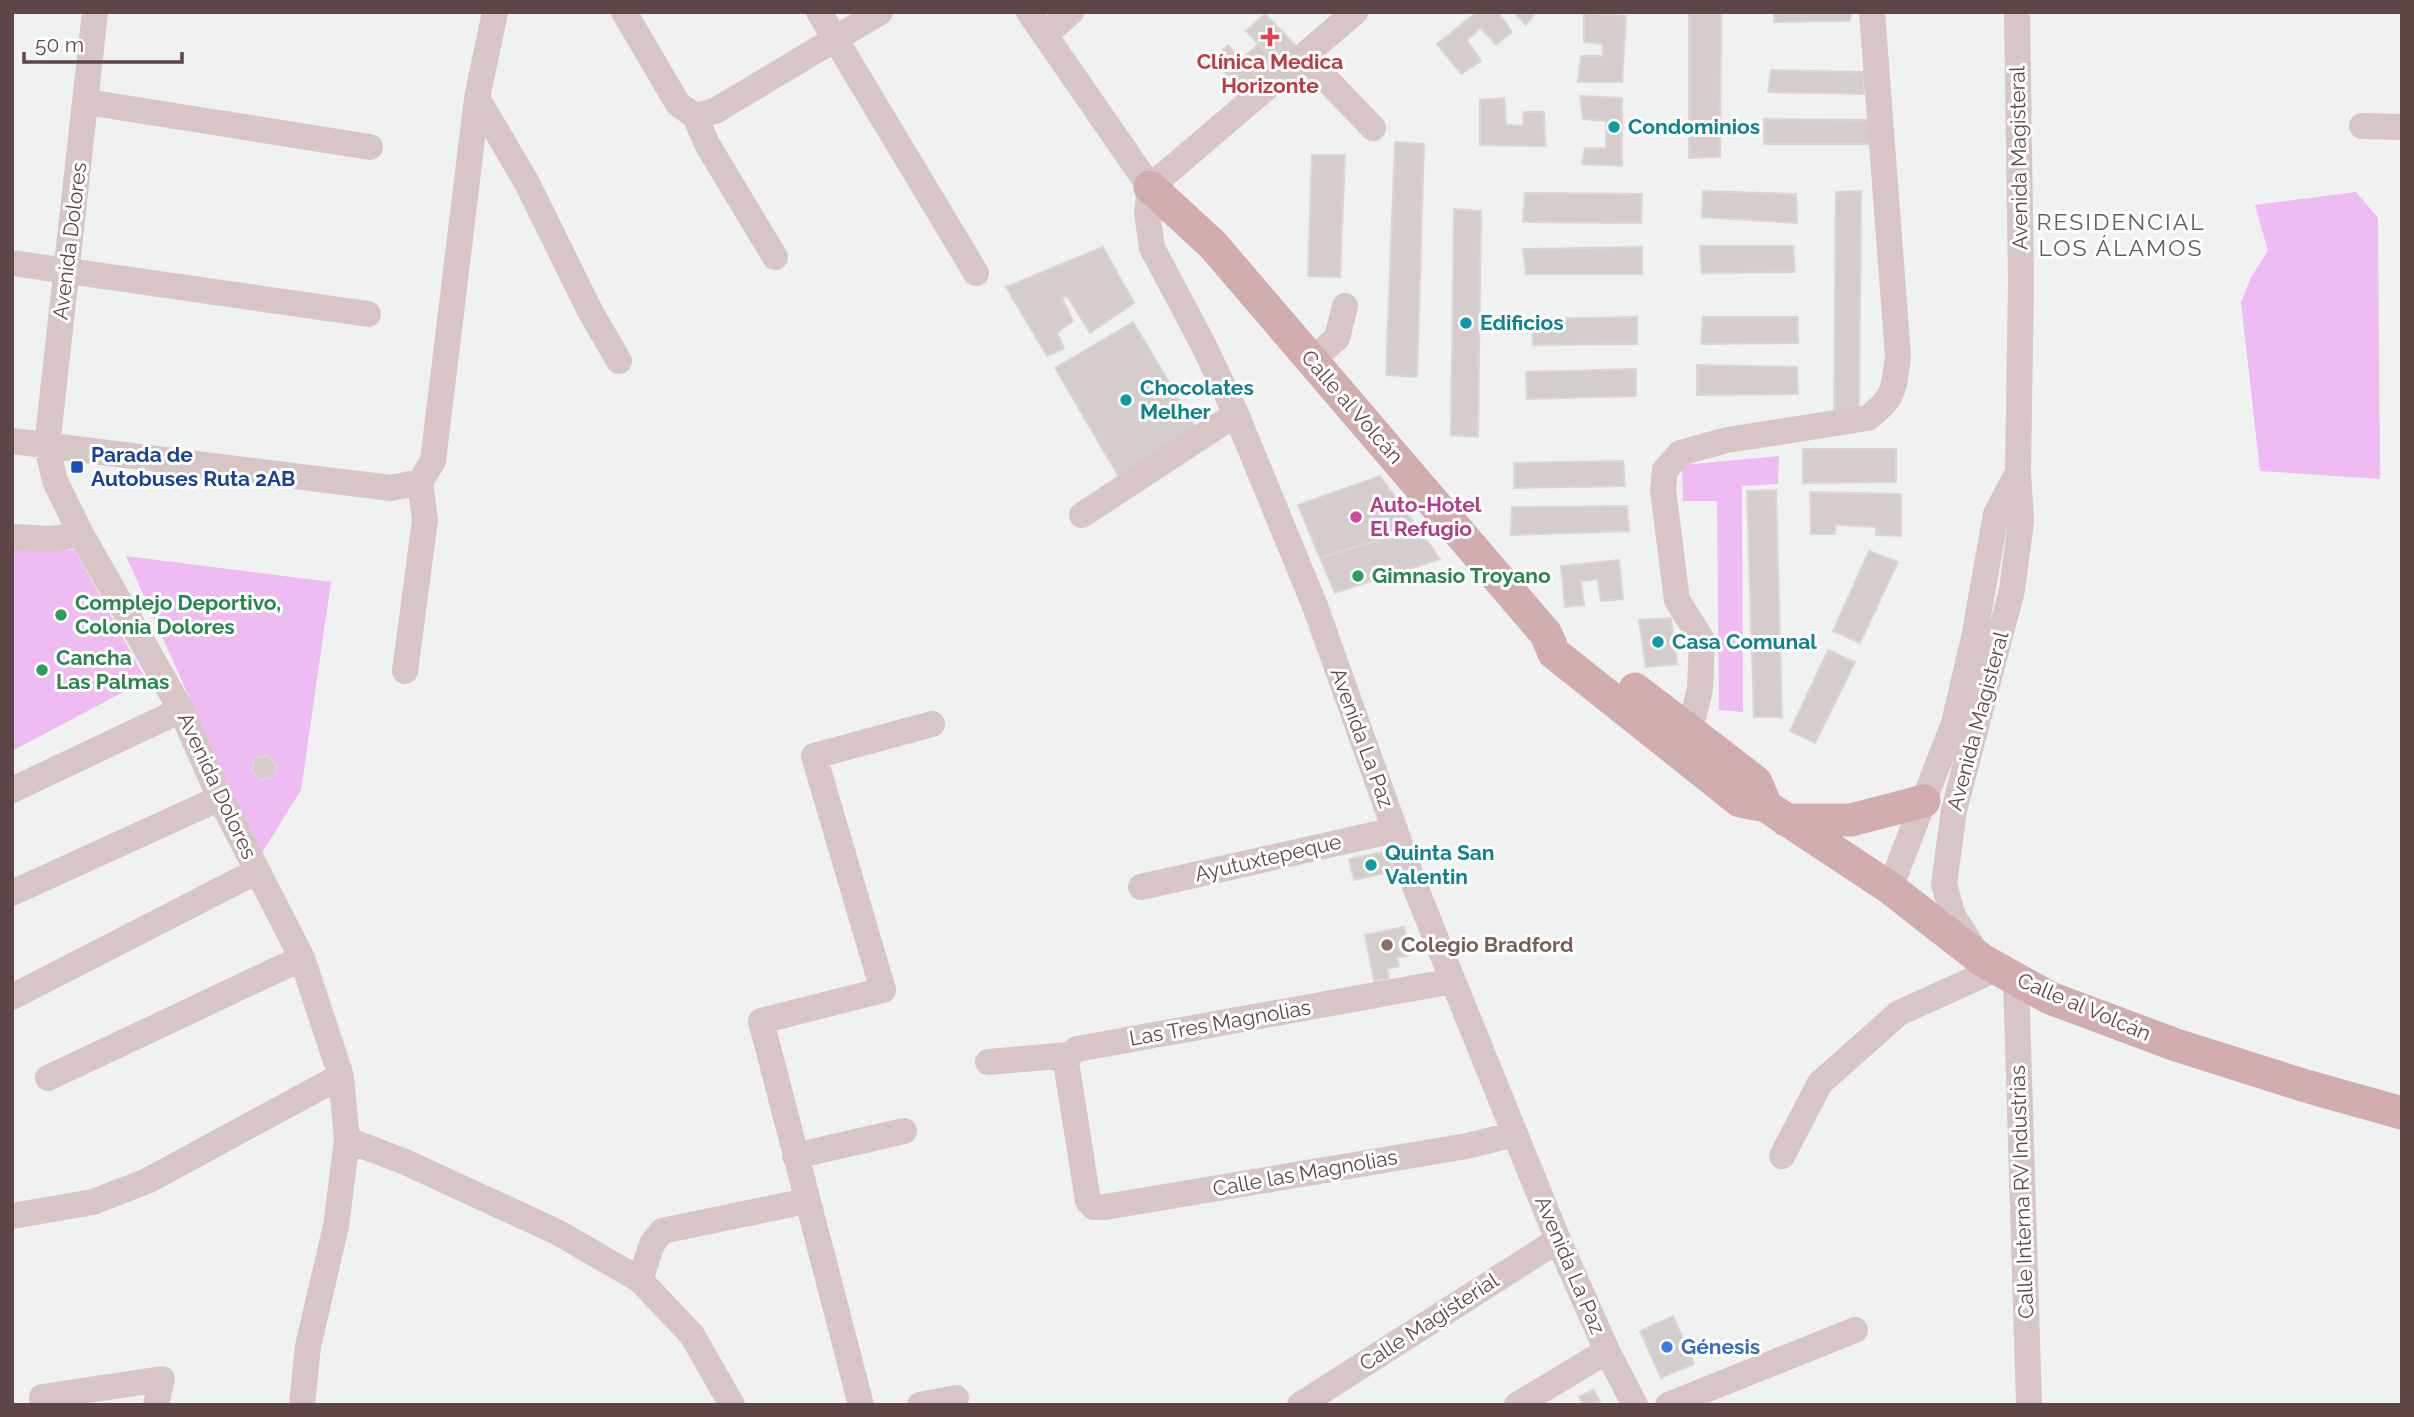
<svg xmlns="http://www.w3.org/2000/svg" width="2414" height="1417" viewBox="0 0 2414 1417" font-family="Raleway,sans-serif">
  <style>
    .green { fill: #eebbf3 }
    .building { fill: #d5cdcb; stroke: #dcd5d3; stroke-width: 2 }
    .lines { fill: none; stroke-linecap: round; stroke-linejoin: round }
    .minor { stroke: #d8c5c6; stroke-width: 26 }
    .major { stroke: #d1aead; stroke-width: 33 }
    .health-dot { fill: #e0444e; stroke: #fff; stroke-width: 2.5 }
    .culture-dot { fill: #0f9aa8; stroke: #fff; stroke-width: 2.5 }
    .transit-dot { fill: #1a4fb4; stroke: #fff; stroke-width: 2.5 }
    .hotel-dot { fill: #d1479c; stroke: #fff; stroke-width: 2.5 }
    .leisure-dot { fill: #2e9e5b; stroke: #fff; stroke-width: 2.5 }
    .education-dot { fill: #8d6e63; stroke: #fff; stroke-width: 2.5 }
    .shop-dot { fill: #3f7fe0; stroke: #fff; stroke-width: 2.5 }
    .labels { text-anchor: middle; stroke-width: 6; stroke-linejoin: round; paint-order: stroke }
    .health-label { font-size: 21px; font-weight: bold; fill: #be3a42; stroke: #fff }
    .culture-label { font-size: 21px; font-weight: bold; fill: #0d838f; stroke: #fff; text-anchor: start }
    .street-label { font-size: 21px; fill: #5f4646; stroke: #fff }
    .transit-label { font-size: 21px; font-weight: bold; fill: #164399; stroke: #fff; text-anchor: start }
    .hotel-label { font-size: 21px; font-weight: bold; fill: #b23c85; stroke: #fff; text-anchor: start }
    .leisure-label { font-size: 21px; font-weight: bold; fill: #27864d; stroke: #fff; text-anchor: start }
    .education-label { font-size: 21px; font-weight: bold; fill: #785e54; stroke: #fff; text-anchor: start }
    .shop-label { font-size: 21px; font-weight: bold; fill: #366cbe; stroke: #fff; text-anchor: start }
    .neighbourhood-label { font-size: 23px; letter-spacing: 2px; fill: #655c5c; stroke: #fff }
  </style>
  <rect width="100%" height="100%" fill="#f0f2f1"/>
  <path class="green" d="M2356 192 2378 218 2380 479 2260 471 2241 302 2251 277 2268 251 2255 205Z
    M1779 456 1778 484 1742 486 1743 712 1719 710 1717 501H1683L1682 465Z
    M12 548 75 550 146 680 12 751Z
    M126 556 331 582 301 790 260 856Z"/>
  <path class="building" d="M1477 12H1498L1512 32 1496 45 1481 28 1467 40 1481 61 1461 74 1437 44Z
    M1514 12H1536L1526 25Z
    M1689 12H1721L1720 157 1689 158Z
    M1774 12H1851L1850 21 1774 22Z
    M1584 13 1626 16 1622 82H1578L1581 56H1603L1602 44 1584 42Z
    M1265 14 1296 46 1278 64 1246 31Z
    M1259 44 1278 64 1259 79 1241 59Z
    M1228 45 1259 79 1244 93 1213 59Z
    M1771 70 1864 72V94L1768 92Z
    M1580 96 1622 98V166L1582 164 1585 148H1606V121L1583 119Z
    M1504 98 1506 125 1523 126 1524 112H1544L1545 146 1480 145V100Z
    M1764 119 1871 120 1872 144H1764Z
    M1395 142 1424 144 1417 377 1386 375Z
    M1312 155H1345L1340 277 1308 276Z
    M1703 191 1796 194 1797 223 1702 217Z
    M1861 191 1859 411 1834 410 1836 192Z
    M1525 193 1642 194 1641 223 1523 222Z
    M1454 209 1481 211 1478 437 1451 435Z
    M1700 246H1793L1795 272 1702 273Z
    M1103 247 1134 303 1090 333 1067 296 1062 298 1073 321 1057 333 1064 349 1047 356 1006 287Z
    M1642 247V274H1526L1523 249Z
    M1637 317V344L1533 345 1532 319Z
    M1703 317H1798V343L1701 344Z
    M1133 322 1198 431 1119 477 1055 368Z
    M1697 365 1797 367 1798 394 1697 395Z
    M1636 369V396L1527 399 1526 372Z
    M1803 449H1896V482L1803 483Z
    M1623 461 1625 486 1514 488V463Z
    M1380 476 1418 528 1320 558 1298 505Z
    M1776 490 1782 717H1754L1747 491Z
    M1810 492 1901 494V536L1876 535V527L1835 525V534H1811Z
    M1627 506 1629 531 1511 535 1512 507Z
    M1418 528 1440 559 1335 593 1320 558Z
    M1869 551 1898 562 1860 643 1833 631Z
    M1619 560 1623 599 1601 601 1598 579 1581 581 1584 605 1565 607 1561 566Z
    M1671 618 1677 664 1646 667 1639 620Z
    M1828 650 1855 662 1815 743 1790 731Z
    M267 755 277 765 273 777 260 780 252 772 254 759Z
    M1389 851 1394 871 1354 880 1349 859Z
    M1404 927 1410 955 1397 958 1399 966 1387 969 1389 978 1374 981 1365 935Z
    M1673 1316 1694 1364 1661 1378 1640 1331Z
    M1593 1390 1600 1401 1593 1405H1583L1579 1397Z"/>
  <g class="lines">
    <path class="minor" d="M95 12 47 446 55 481 81 534 181 710 220 798 302 958 341 1076 347 1140 336 1226 308 1346 302 1405
      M624 12 678 104 695 116 707 144 775 257
      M819 12 976 273
      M1029 12 1150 187
      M1045 35 1071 12
      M1304 56 1373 128
      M477 98 527 183 590 311 619 361
      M87 102 370 147
      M695 116 715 111 880 12
      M2362 126 2402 127
      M1150 187 1147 213 1152 248 1204 346 1236 414 1315 606 1416 889 1453 981 1558 1240 1607 1351 1635 1405
      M1150 187 1355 12
      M12 263 368 314
      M1312 360 1337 338 1345 306
      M12 441 391 488 420 482
      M1082 515 1236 414
      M12 537 52 539 81 534
      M405 671 425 520 420 482 433 461 477 98 495 12
      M1690 730 1700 689 1702 640 1677 600 1663 490 1665 470 1680 453 1727 440 1868 418C1896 396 1893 390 1898 356L1872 12
      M12 790 181 710
      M1141 887 1395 830
      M1890 888 1954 723 1974 638 1996 514 2018 472
      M12 893 220 798
      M1971 944 1953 916 1944 884 1954 810 2012 590 2021 521 2018 472 2021 282 2017 12
      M2016 980 2029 1405
      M12 997 257 871
      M1069 1055 1066 1062 1088 1201 1094 1207H1105L1467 1146 1515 1134
      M988 1062 1069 1055 1077 1049 1453 981
      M48 1078 302 958
      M347 1140 403 1161 557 1232 640 1280 692 1335 732 1405
      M795 1156 904 1131
      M1782 1156 1820 1083 1899 1013 1996 969
      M12 1216 93 1202 147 1181 341 1076
      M640 1280 652 1244 662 1231 806 1201
      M42 1405V1397L162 1379 156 1405
      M861 1405 761 1021 883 990 814 756 932 724
      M920 1405 956 1398
      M1300 1405 1558 1240
      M1517 1405 1607 1351
      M1668 1405 1855 1330"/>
    <path class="major" d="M1150 187 1213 245 1546 634 1554 653 1740 801 1766 806 1890 888 1982 960 2050 998 2176 1045 2309 1087 2402 1113
      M1635 689 1756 782 1766 806
      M1786 820H1851L1924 801"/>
  </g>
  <path class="health-dot" d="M1266.5 26.5h7v7h7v7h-7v7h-7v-7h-7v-7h7z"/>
  <g class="culture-dot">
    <circle cx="1614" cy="127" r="7"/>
    <circle cx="1466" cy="323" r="7"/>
    <circle cx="1126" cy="400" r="7"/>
    <circle cx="1658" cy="642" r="7"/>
    <circle cx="1371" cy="865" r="7"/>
  </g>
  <rect class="transit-dot" x="70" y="460" width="14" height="14" rx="3.5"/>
  <circle class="hotel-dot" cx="1356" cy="517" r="7"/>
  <g class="leisure-dot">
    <circle cx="1358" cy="576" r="7"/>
    <circle cx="61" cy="615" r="7"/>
    <circle cx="42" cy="670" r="7"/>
  </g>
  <circle class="education-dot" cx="1387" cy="945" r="7"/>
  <circle class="shop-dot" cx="1667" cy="1347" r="7"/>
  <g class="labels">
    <g class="health-label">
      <text x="1270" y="69">Clínica Medica<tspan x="1270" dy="24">Horizonte</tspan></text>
    </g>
    <g class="culture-label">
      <text x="1628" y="134">Condominios</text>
      <text x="1480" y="330">Edificios</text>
      <text x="1140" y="395">Chocolates<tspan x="1140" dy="24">Melher</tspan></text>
      <text x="1672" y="649">Casa Comunal</text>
      <text x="1385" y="860">Quinta San<tspan x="1385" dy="24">Valentin</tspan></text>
    </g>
    <g class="street-label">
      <text transform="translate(2019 158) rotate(-91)" y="7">Avenida Magisteral</text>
      <text transform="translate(70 241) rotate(-83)" y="7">Avenida Dolores</text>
      <text transform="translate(1352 407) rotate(49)" y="7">Calle al Volcán</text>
      <text transform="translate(1978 721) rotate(-75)" y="7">Avenida Magisteral</text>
      <text transform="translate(1362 738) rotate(70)" y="7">Avenida La Paz</text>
      <text transform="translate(217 786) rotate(65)" y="7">Avenida Dolores</text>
      <text transform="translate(1268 858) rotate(-13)" y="7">Ayutuxtepeque</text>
      <text transform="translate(2084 1007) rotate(23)" y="7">Calle al Volcán</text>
      <text transform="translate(1220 1023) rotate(-10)" y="7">Las Tres Magnolias</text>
      <text transform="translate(1305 1173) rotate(-10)" y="7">Calle las Magnolias</text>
      <text transform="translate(2022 1192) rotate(-92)" y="7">Calle Interna RV Industrias</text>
      <text transform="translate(1570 1265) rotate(67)" y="7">Avenida La Paz</text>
      <text transform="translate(1429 1322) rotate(-33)" y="7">Calle Magisterial</text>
    </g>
    <g class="transit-label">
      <text x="91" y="462">Parada de<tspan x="91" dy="24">Autobuses Ruta 2AB</tspan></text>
    </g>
    <g class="hotel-label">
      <text x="1370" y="512">Auto-Hotel<tspan x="1370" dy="24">El Refugio</tspan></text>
    </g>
    <g class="leisure-label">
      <text x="1372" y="583">Gimnasio Troyano</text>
      <text x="75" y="610">Complejo Deportivo,<tspan x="75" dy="24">Colonia Dolores</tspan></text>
      <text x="56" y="665">Cancha<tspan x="56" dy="24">Las Palmas</tspan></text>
    </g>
    <g class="education-label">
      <text x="1401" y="952">Colegio Bradford</text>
    </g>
    <g class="shop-label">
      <text x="1681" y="1354">Génesis</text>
    </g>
    <g class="neighbourhood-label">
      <text x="2121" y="230">RESIDENCIAL<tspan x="2121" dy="26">LOS ÁLAMOS</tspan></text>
    </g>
  </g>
  <rect width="2414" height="1417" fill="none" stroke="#5f4646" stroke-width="28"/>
  <path d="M24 52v10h158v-10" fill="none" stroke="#5f4646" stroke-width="3.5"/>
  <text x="35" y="52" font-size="21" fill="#5f4646" stroke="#ffffff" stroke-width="5" paint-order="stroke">50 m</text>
</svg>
